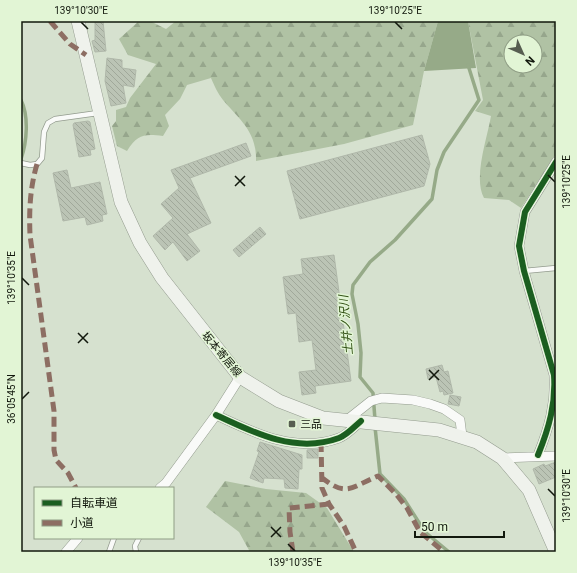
<svg xmlns="http://www.w3.org/2000/svg" width="577" height="573" viewBox="0 0 577 573" font-family="Roboto,'Noto Sans JP',sans-serif">
  <style>
    .forest { fill: url(#forest-firs); fill-rule: evenodd }
    .water { fill: #96aa88 }
    .lines { fill: none; stroke-linecap: round; stroke-linejoin: round }
    .stream { stroke: #96aa88; stroke-width: 3.5 }
    .building { fill: url(#building-back-hatch); stroke: #b0b8aa }
    .service-casing { stroke: #939b8e; stroke-width: 6 }
    .minor-casing { stroke: #939b8e; stroke-width: 10 }
    .secondary-casing { stroke: #939b8e; stroke-width: 14 }
    .service { stroke: #f9faf8; stroke-width: 4.5 }
    .minor { stroke: #f9faf8; stroke-width: 9 }
    .secondary { stroke: #eff2ec; stroke-width: 13 }
    .quiet { stroke: #8d6e63; stroke-width: 5; stroke-dasharray: 10 5; stroke-linecap: butt }
    .cycleway-casing { stroke: #e2f5d5; stroke-width: 8 }
    .cycleway { stroke: #1b5e20; stroke-width: 6 }
    .ticks { fill: none; stroke: #12180d; stroke-width: 1.5 }
    .poi-dot { fill: #575e51; stroke: #e2f5d5; stroke-width: 1.5 }
    .labels { text-anchor: middle; stroke-width: 3; stroke-linejoin: round; paint-order: stroke }
    .street-label { font-size: 11px; fill: #12180d; stroke: #e2f5d5 }
    .poi-label { font-size: 11px; fill: #12180d; stroke: #e2f5d5; text-anchor: start }
    .water-label { font-size: 12px; font-style: italic; fill: #325115; stroke: #e2f5d5 }
    .neatline { fill: none; stroke: #12180d; stroke-width: 1.5 }
    .ticks-label { font-size: 10px; text-anchor: middle; fill: #12180d }
  </style>
  <defs>
    <pattern id="forest-firs" width="22" height="20" patternUnits="userSpaceOnUse"><rect width="22" height="20" fill="#b0c2a4"/><path d="M5 1l3.5 6h-7zM16 11l3.5 6h-7z" fill="#96a68c"/></pattern>
    <pattern id="building-back-hatch" width="6" height="6" patternUnits="userSpaceOnUse"><rect width="6" height="6" fill="#bbc4b5"/><path d="M-1 5l2 2M0 0l6 6M5-1l2 2" fill="none" stroke="#a0a89a"/></pattern>
  </defs>
  <rect width="100%" height="100%" fill="#d6e1cf"/>
  <path class="forest" d="M139 21H150L166 29 176 21H438L424 71 413 125 344 144 256 161C257 132 240 120 223 100 218 94 214 85 211 78L187 85 180 99 165 115 169 126 163 136C144 134 138 134 127 151L117 146 112 126 116 121V110L126 107 130 98 156 64 128 55 119 39Z
    M468 21H556V154L521 208 509 200 484 198C473 178 487 139 491 116L475 111 483 100ZM511 42H535V66H511Z
    M225 481 266 489 306 493 327 508 354 552H250L239 532 206 507Z"/>
  <path class="water" d="M438 21H468L476 68 424 71Z"/>
  <g class="lines">
    <path class="stream" d="M21 100C29 116 27 142 21 159
      M375 420 373 393 360 377 361 353 358 324 352 294 353 285 370 262 395 240 432 199 437 170 444 152 479 100 468 65
      M375 427 380 474 404 499 425 532 449 552"/>
  </g>
  <path class="building" d="M95 21H103L106 51 95 52 92 41 95 40Z
    M107 58 122 60V68L136 70 134 87 123 85 126 103 111 106 105 81Z
    M88 121 90 122 95 149 90 150 91 155 79 157 73 125 74 123Z
    M422 135 430 164 424 186 300 219 287 171Z
    M246 143 251 156 190 178 211 223 187 234 200 251 187 261 173 242 165 250 153 236 173 218 161 204 179 188 171 170Z
    M67 170 71 188 100 182 107 214 102 215 103 221 87 225 85 217 63 221 53 173Z
    M260 227 266 234 239 257 233 250Z
    M334 255 351 381 315 386 316 393 302 395 299 372 316 370 312 340 299 342 296 313 288 314 283 277 303 274 301 259Z
    M442 365 444 372 448 371 453 393 444 395 443 391 440 392 436 377 428 379 426 369Z
    M450 395 461 397 459 406 448 404Z
    M260 442 302 455V469H299L298 489 285 488 284 479 264 478 263 483 250 478 259 452 257 451Z
    M318 449V458H307V450Z
    M556 462V477L539 484 533 469 544 464 545 466Z"/>
  <g class="lines">
    <g class="service-casing">
      <path id="service" d="M21 163 30 165 37 164 42 158 44 132 48 123 55 119 98 113
        M524 271 556 268
        M109 552 114 538
        M136 552 135 546 139 538"/>
    </g>
    <g class="minor-casing">
      <path id="minor" d="M216 415C254 433 296 454 339 438 347 435 354 427 361 421
        M347 420 371 401 382 398 413 400 430 404 444 409 460 420 462 436
        M538 455C549 428 556 403 554 375L524 271 519 246 525 212 556 162
        M502 458 556 456
        M160 488 166 483 216 415 240 377
        M66 552 78 538"/>
    </g>
    <g class="secondary-casing">
      <path id="secondary" d="M78 21 121 202 140 243 162 278 240 377 279 401 323 418 439 430 477 442 502 458 529 490 556 552"/>
    </g>
    <use href="#service" class="service"/>
    <use href="#minor" class="minor"/>
    <use href="#secondary" class="secondary"/>
    <path class="quiet" d="M50 21 70 44 86 55
      M37 164C30 188 29 210 30 235L54 411V450L56 460 68 473 76 488
      M321 442 322 488 329 504 344 526 356 552
      M321 477C347 498 351 487 378 476L396 494 407 508 420 532 444 552
      M293 552 290 532 289 508 329 504"/>
    <g class="cycleway-casing">
      <path id="cycleway" d="M216 415C254 433 296 454 339 438 347 435 354 427 361 421
        M538 455C549 428 556 403 554 375L524 271 519 246 525 212 556 162"/>
    </g>
    <use href="#cycleway" class="cycleway"/>
  </g>
  <path class="ticks" d="M81 22 88 29M395 22 402 29M548 175 555 182M235 176 245 186M235 186 245 176M22 278 29 285M78 333 88 343M78 343 88 333M429 370 439 380M429 380 439 370M22 399 29 392M548 489 555 496M271 527 281 537M271 537 281 527M288 544 295 551"/>
  <rect class="poi-dot" x="288" y="420" width="8" height="8" rx="2"/>
  <g class="labels">
    <g class="street-label">
      <text transform="translate(222 354) rotate(50)" y="4">坂本寄居線</text>
    </g>
    <g class="poi-label">
      <text x="300" y="428">三品</text>
    </g>
    <g class="water-label">
      <text transform="translate(346 325) rotate(-95)" y="4">土井ノ沢川</text>
    </g>
  </g>
  <rect width="577" height="573" fill="none" stroke="#e2f5d5" stroke-width="44"/>
  <rect x="34" y="487" width="140" height="52" fill="#e2f5d5" stroke="#8f9d85"/>
  <rect x="42" y="500" width="20" height="6" fill="#1b5e20" stroke="#8f9d85"/>
  <text x="70" y="507" font-size="12" fill="#12180d">自転車道</text>
  <rect x="42" y="520" width="20" height="6" fill="#8d6e63" stroke="#8f9d85"/>
  <text x="70" y="527" font-size="12" fill="#12180d">小道</text>
  <g transform="translate(523 54) rotate(135)"><circle r="19" fill="#e2f5d5" stroke="#8f9d85"/>
  <path d="M0-3L7 15L0 10L-7 15Z" fill="#575e51"/>
  <text y="-6" font-size="11" font-weight="bold" text-anchor="middle" fill="#12180d">N</text>
  </g>
  <path d="M415 531v6h89v-6" fill="none" stroke="#12180d" stroke-width="2"/>
  <text x="421" y="531" font-size="12" fill="#12180d" stroke="#e2f5d5" stroke-width="3" paint-order="stroke">50 m</text>
  <rect x="22" y="22" width="533" height="529" class="neatline"/>
  <g class="ticks-label">
    <text x="81" y="14">139°10'30"E</text>
    <text x="395" y="14">139°10'25"E</text>
    <text transform="translate(566 182) rotate(-90)" y="4">139°10'25"E</text>
    <text transform="translate(11 278) rotate(-90)" y="4">139°10'35"E</text>
    <text transform="translate(11 399) rotate(-90)" y="4">36°05'45"N</text>
    <text transform="translate(566 496) rotate(-90)" y="4">139°10'30"E</text>
    <text x="295" y="566">139°10'35"E</text>
  </g>
</svg>
